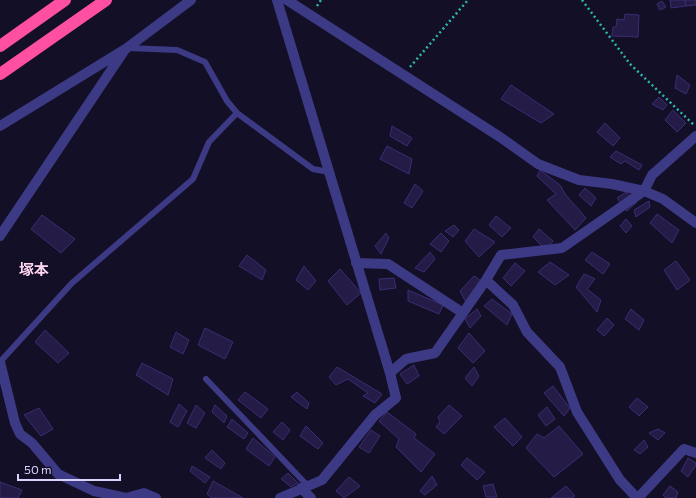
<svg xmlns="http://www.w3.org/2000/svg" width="696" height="498" viewBox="0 0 696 498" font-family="Commissioner,'Noto Sans JP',sans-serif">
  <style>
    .building { fill: #241b47; stroke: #3b2d73 }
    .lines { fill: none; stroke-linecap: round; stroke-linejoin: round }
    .path { stroke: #2fb8b0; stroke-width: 2.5; stroke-dasharray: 2 3; stroke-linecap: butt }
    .service { stroke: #3d3a85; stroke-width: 6 }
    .minor { stroke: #3d3a85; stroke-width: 10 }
    .motorway { stroke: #ff4fa3; stroke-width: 12 }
    .labels { text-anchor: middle; stroke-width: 3; stroke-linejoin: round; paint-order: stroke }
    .neighbourhood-label { font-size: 15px; font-weight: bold; fill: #ffd6f0; stroke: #130f26 }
  </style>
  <rect width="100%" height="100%" fill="#130f26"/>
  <path class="building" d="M670 0H685L686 6 671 8Z
    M685 0H696V5L686 6Z
    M662 1 666 7 660 10 657 4Z
    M625 14 639 15 638 37 612 36 613 27H616L617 19 624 20Z
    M677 75 690 85 686 94 675 88Z
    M511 85 554 114 541 123 501 99Z
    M659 97 667 105 663 110 652 104Z
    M673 110 686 123 677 132 665 120Z
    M605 123 620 138 613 146 597 132Z
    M392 126 412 138 407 146 390 136Z
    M387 146 412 159 409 174 380 159Z
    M616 151 642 165 639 170 625 161 621 164 610 157Z
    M540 170 560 185 565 194 586 218 575 230 547 200 556 194 537 176Z
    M415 184 423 191 412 208 404 203Z
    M585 188 596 198 591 206 579 195Z
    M626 192 637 202 627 211 617 198Z
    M649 201 650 207 636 217 634 210Z
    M657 214 679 230 672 243 650 223Z
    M42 215 75 239 61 253 31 229Z
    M496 216 511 228 502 237 489 225Z
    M626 219 632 226 626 233 620 226Z
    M454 225 459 230 453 237 445 231Z
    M474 229 495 242 479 257 465 241Z
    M539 229 553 241 546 250 533 237Z
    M386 233 389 238 381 254 375 246Z
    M441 233 449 241 441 252 430 244Z
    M430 252 435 259 424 272 415 268Z
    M592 252 610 264 603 274 585 260Z
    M247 255 266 270 262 280 239 266Z
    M676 261 690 280 677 290 664 270Z
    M550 262 569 275 555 285 538 272Z
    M515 263 525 271 511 286 503 278Z
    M304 266 316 281 308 290 296 280Z
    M340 269 361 293 347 305 328 281Z
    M584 274 595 279 587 289 601 300 597 312 576 287Z
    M474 276 487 285 468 306 460 291Z
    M394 278 396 288 380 290 379 279Z
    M408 290 443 305 439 314 408 301Z
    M492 299 512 314 507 325 484 306Z
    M477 309 481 316 470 328 465 319Z
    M631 309 644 320 639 330 625 319Z
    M607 318 614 325 604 336 597 330Z
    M205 328 233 342 225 359 198 345Z
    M45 330 69 353 58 363 35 342Z
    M176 332 189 340 183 354 170 347Z
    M469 333 485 351 473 363 458 348Z
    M142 363 173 379 168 395 136 375Z
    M414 365 419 376 407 384 400 374Z
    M337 367 382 394 375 403 363 396 368 393 348 379 336 385 329 377Z
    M474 367 479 376 472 386 465 378Z
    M553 386 570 408 564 416 544 393Z
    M245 392 268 409 261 418 238 400Z
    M297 392 309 403 307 409 291 397Z
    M637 398 648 407 639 416 629 407Z
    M179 404 187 411 178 427 170 422Z
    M196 405 205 413 196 428 187 423Z
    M215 405 227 416 224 423 212 412Z
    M449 405 462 416 444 434 436 427 440 422 438 417Z
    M547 407 555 419 546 426 538 415Z
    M39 408 53 429 41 436 24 415Z
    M387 412 416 434 414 438 435 454 421 472 396 447 399 439 379 421Z
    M505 418 522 437 513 446 494 427Z
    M232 419 248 433 244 439 227 427Z
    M282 422 290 430 283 440 273 432Z
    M306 426 323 443 318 449 300 436Z
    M559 426 583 454 554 477 526 448 537 434 544 438Z
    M658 429 665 433 658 440 649 433Z
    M371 430 380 436 369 453 359 447Z
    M253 438 275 457 269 466 246 449Z
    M644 440 648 447 640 454 634 450Z
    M212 450 225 463 221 469 205 458Z
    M467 458 485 472 477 480 461 465Z
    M688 458 696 463V465L688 477 681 471Z
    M192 466 210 477 205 483 190 471Z
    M288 473 298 483 291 487 281 479Z
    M432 476 437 485 425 495 420 491Z
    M349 477 360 486 344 498 336 491Z
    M213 481 243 498H212L207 494Z
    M0 482 22 490 18 498H0Z
    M493 484 497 497H486L483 486Z
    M566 486 575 496 572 498H551Z
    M670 486 678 492 676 498H666L663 495Z"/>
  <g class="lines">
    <path class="path" d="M582 0 630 64 695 126
      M317 6 321 0
      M410 67 468 0"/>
    <path class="service" d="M128 48 177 50 205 62 227 101 237 113 313 169 329 172
      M0 362 72 283 193 179 209 142 237 113
      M206 379 307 485"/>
    <path class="minor" d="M277 0 390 373 396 398 375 415 322 480 280 498
      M287 0 500 137 538 164 579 180 612 184 644 191 663 199 696 223
      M0 126 127 48 191 0
      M0 236 124 51
      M356 263 388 264 463 313
      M486 280 513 305 527 332 560 367 577 412 620 480 637 498
      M0 362 15 423 20 434 32 443 58 474 94 491 126 498 144 493 156 498
      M390 373 406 359 435 353 486 280 501 255 562 248 644 191 652 175 696 136
      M301 488 311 498
      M638 498 684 449 696 453"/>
    <path class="motorway" d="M0 46 65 0
      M0 74 106 0"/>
  </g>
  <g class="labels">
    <g class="neighbourhood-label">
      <text x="34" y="275">塚本</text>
    </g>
  </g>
  <path d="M18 474v6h102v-6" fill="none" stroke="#d9d4ff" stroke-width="2"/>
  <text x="24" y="474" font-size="12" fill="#d9d4ff" stroke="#130f26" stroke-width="3" paint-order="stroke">50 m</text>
</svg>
